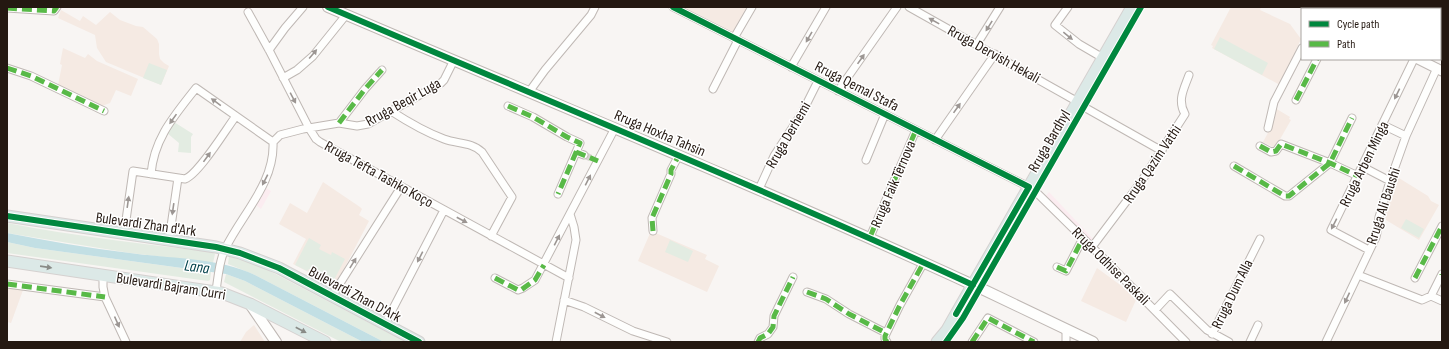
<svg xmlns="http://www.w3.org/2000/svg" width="1449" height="349" viewBox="0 0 1449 349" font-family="'Sofia Sans Condensed',sans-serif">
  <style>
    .commercial { fill: #fbecf0 }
    .built { fill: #f5eae3 }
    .green { fill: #e3ece2 }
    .water { fill: #c2dfe4 }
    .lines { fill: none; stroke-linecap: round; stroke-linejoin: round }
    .minor-tunnel { stroke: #d8d4d1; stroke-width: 7; stroke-dasharray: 7 3.5; stroke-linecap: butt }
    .minor-casing { stroke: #bfb8b4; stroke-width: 9 }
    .tertiary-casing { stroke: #bfb8b4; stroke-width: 11 }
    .secondary-casing { stroke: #bfb8b4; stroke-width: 12 }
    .primary-casing { stroke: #d5d1d0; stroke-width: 13 }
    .minor { stroke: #fefefd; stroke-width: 7 }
    .tertiary { stroke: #fefefd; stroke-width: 9 }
    .secondary { stroke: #fefefd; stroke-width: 10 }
    .primary { stroke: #dce9e7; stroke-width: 11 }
    .quiet { stroke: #58b947; stroke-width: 5; stroke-dasharray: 10 5; stroke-linecap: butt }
    .cycleway-casing { stroke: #fff; stroke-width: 8 }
    .cycleway { stroke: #00873e; stroke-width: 6 }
    .oneway { fill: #9c9693 }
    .oneway2 { fill: #898b87 }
    .labels { text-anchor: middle; stroke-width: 3; stroke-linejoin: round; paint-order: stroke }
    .street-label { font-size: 15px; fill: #241811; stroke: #fff }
    .water-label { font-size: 16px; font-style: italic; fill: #00404a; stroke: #fff }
  </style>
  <rect width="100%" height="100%" fill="#f8f5f3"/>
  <path class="commercial" d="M266 188 271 191 261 209 256 205Z
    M1049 192 1093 239 1091 242 1045 197Z"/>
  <path class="built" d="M682 7H749L733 33Z
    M1231 7H1261L1260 10 1290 24 1301 39 1280 85 1212 48 1213 46 1211 45Z
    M61 10 80 21 83 16 96 25 110 12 120 20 136 26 143 27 157 39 159 44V54L160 59 164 63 169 66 161 85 106 62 97 48 95 35 58 18Z
    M63 48 85 58 88 54 97 61 138 79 131 96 116 90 110 103 102 106 58 85 62 65 60 64Z
    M1275 108 1290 117 1289 119 1291 120 1275 148 1263 142 1270 129Z
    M1394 175 1428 196 1431 201 1439 205 1419 240 1386 220 1380 215Z
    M323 182 360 207 362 209 359 215 369 221 335 286 293 264 306 239 279 224 290 203 307 213Z
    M651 231 707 255 705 259 719 266 707 292 638 261Z
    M1097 268 1123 287 1136 300 1126 322 1081 301Z
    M7 288 23 290 11 323 7 322Z
    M254 325 265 342H240L246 332Z"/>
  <path class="green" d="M1220 37 1268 63 1262 75 1214 49Z
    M149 63 167 70 161 85 143 78Z
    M174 122 193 134 191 137V153L178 152 179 143 167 133Z
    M1406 219 1424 229 1419 238 1401 228Z
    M7 223C75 236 143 244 212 252L215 254 213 263 130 253 7 233Z
    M309 238 321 245 319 249 331 255 332 252 345 259 333 282 309 269 307 271 295 265Z
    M670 240 693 251 688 262 665 252Z
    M7 242 35 248 211 272 210 280 208 281 7 253Z
    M229 256 260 266 406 342H384L255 275 228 264Z
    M226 274 245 281 363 342H341L224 282Z"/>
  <path class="water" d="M7 233C48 241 89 248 130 253 171 259 217 257 255 275L384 342H363L245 281 226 274 35 248 7 242Z"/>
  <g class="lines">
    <path class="minor-tunnel" d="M584 155 593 159"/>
    <g class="minor-casing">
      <path id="minor" d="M673 7 1029 187
        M909 7 1078 102
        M1068 7 1055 25 1079 44 1103 58
        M7 8 54 11 57 7
        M1382 9 1383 7
        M248 12 269 50 309 128 316 139 320 142 569 278
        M734 38 752 7
        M977 44 1000 7
        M269 50 285 28 303 7
        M791 67 826 7
        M7 68 31 76 104 111
        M283 78 297 70 313 56 346 15
        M713 89 738 40
        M838 91 897 7
        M529 92 545 70 591 15 595 7
        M1296 100 1317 59
        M508 106 533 117 567 137 580 143 558 194
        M1084 107 1162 151
        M391 111C408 122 425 132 444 139 457 144 472 142 482 152L512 197 491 236
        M339 123 365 89 382 70
        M1383 125 1406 136
        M1268 128 1274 102 1302 48
        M935 140 995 54
        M273 142 280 135 303 129 339 123 357 126 368 124 441 83 444 80 454 60
        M1260 146 1271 152 1276 151 1281 144 1330 163 1358 176
        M576 152 584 155
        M866 160 885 114
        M1234 166 1285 196H1289L1330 163 1352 118
        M1363 167 1390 181
        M151 174C154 138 175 115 196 88L273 142
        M759 189 774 156 802 113 818 81
        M1035 191 1100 255 1186 342
        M653 231 652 218 671 174V170L679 155
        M124 234 133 171 185 179C199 174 226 129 236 116
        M870 237 916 130
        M169 240 178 178
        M1092 247 1141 182 1185 114C1177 100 1184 89 1189 75
        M1369 250 1331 230 1414 59
        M1057 267 1066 271 1083 238
        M103 275V287L105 297 126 342
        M1358 275 1422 300 1431 296 1442 301
        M495 278 518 290 523 288 535 280 615 128
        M1415 278 1442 226
        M7 284 105 297
        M216 291C218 278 219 261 225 249 242 214 275 183 273 142
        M807 292 826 299 849 314 886 333
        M332 296 401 187
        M1431 296 1442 274
        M564 300 584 307 633 331 667 342
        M1155 310 1170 294 1207 330 1229 342
        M385 324 444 210
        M1212 334 1260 239
        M556 342 576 240 574 227 570 214
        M758 342 760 338 768 334 773 327 774 316 793 277
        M887 342 885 339V336L900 305 924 262
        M972 342 988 318 1034 342
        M1066 342V329
        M1250 342 1258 325
        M1326 342 1376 237 1378 228 1379 217 1390 181 1406 136 1437 68"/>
    </g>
    <g class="tertiary-casing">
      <path id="tertiary" d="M1308 7 1313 9
        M1418 59 1442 71"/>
    </g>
    <g class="secondary-casing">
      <path id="secondary" d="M328 7C543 99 760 187 973 285
        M980 288 1093 342
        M250 304 276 342"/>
    </g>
    <g class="primary-casing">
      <path id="primary" d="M7 216 216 247 240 253 279 268 419 342
        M7 261 222 293 250 304 325 342
        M937 342 947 330 956 314 1132 7"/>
    </g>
    <use href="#minor" class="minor"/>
    <use href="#tertiary" class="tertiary"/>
    <use href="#secondary" class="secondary"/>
    <use href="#primary" class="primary"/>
    <path class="quiet" d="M7 8 54 11 57 7
      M7 68 31 76 104 111
      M1296 100 1317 59
      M508 106 533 117 567 137 580 143 558 194
      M339 123 365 89 382 70
      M1260 146 1271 152 1276 151 1281 144 1330 163 1358 176
      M576 152 598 161
      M1234 166 1285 196H1289L1330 163 1352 118
      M653 231 652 218 671 174V170L679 155
      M870 237 916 130
      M1057 267 1066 271 1083 238
      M1442 274V275
      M495 278 518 290H521L535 280 544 265
      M1415 278 1442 226
      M7 284 105 297
      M807 292 826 299 849 314 886 333
      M758 342 760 338 768 334 773 327 774 316 793 277
      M887 342 885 339V336L900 305 924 262
      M972 342 988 318 1034 342"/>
    <g class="cycleway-casing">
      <path id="cycleway" d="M328 7C543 99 760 187 973 285
        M673 7 1029 187 956 314
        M7 216 216 247 240 253 279 268 419 342
        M946 342 963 318 1141 7"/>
    </g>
    <use href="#cycleway" class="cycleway"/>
  </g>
  <defs><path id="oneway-solid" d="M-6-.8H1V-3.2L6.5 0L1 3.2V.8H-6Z"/></defs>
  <g class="oneway">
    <use href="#oneway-solid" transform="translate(934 21) rotate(-151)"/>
    <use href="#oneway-solid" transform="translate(989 26) rotate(122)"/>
    <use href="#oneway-solid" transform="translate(1068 36) rotate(39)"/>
    <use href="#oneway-solid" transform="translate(809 37) rotate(120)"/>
    <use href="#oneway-solid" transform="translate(313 54) rotate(-50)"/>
    <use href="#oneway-solid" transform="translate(861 59) rotate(-55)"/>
    <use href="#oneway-solid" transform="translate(1397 94) rotate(116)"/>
    <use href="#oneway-solid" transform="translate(293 98) rotate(62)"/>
    <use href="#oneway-solid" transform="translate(216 102) rotate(-144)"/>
    <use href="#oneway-solid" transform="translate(957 108) rotate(-55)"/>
    <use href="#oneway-solid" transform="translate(173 119) rotate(125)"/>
    <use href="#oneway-solid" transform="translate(207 157) rotate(-54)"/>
    <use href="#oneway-solid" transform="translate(265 180) rotate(117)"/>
    <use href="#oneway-solid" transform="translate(588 180) rotate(-63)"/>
    <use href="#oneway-solid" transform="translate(128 202) rotate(-82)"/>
    <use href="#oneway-solid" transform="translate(173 209) rotate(98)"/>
    <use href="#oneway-solid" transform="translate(462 220) rotate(28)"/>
    <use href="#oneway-solid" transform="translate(1334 224) rotate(117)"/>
    <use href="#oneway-solid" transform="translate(557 240) rotate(-63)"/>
    <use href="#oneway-solid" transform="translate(420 257) rotate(117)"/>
    <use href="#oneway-solid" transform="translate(353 263) rotate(-58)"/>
    <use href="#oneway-solid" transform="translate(1347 298) rotate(115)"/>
    <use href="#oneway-solid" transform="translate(600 315) rotate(28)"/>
    <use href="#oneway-solid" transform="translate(117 322) rotate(66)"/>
  </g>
  <g class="oneway2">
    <use href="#oneway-solid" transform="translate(46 267) rotate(8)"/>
    <use href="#oneway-solid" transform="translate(301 330) rotate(28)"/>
  </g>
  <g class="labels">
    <g class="street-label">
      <text transform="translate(994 54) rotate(29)" y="5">Rruga Dervish Hekali</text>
      <text transform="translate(857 86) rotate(27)" y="5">Rruga Qemal Stafa</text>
      <text transform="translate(403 102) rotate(-29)" y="5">Rruga Beqir Luga</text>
      <text transform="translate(660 133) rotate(23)" y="5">Rruga Hoxha Tahsin</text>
      <text transform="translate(788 135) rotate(-60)" y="5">Rruga Derhemi</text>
      <text transform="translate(1049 141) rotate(-60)" y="5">Rruga Bardhyl</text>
      <text transform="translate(1152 164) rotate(-56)" y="5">Rruga Qazim Vathi</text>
      <text transform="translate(1364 164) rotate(-64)" y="5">Rruga Arben Minga</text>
      <text transform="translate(379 174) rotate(29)" y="5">Rruga Tefta Tashko Koço</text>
      <text transform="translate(893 184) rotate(-67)" y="5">Rruga Faik Tërnova</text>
      <text transform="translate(1383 206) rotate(-72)" y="5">Rruga Ali Baushi</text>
      <text transform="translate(146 224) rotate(8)" y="5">Bulevardi Zhan d'Ark</text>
      <text transform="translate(1111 266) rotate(45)" y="5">Rruga Odhise Paskali</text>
      <text transform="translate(171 286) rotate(9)" y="5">Bulevardi Bajram Curri</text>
      <text transform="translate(355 294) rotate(28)" y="5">Bulevardi Zhan D'Ark</text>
      <text transform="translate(1232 294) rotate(-64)" y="5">Rruga Dum Alla</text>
    </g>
    <g class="water-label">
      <text transform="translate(197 266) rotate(8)" y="6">Lana</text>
    </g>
  </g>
  <rect width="1449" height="349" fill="none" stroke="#241811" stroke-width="16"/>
  <rect x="1301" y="8" width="140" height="52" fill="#ffffff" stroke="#a7a3a0"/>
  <rect x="1309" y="21" width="20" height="6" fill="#00873e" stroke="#a7a3a0"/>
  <text x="1337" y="28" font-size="12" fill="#241811">Cycle path</text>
  <rect x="1309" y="41" width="20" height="6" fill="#58b947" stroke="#a7a3a0"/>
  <text x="1337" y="48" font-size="12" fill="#241811">Path</text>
</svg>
